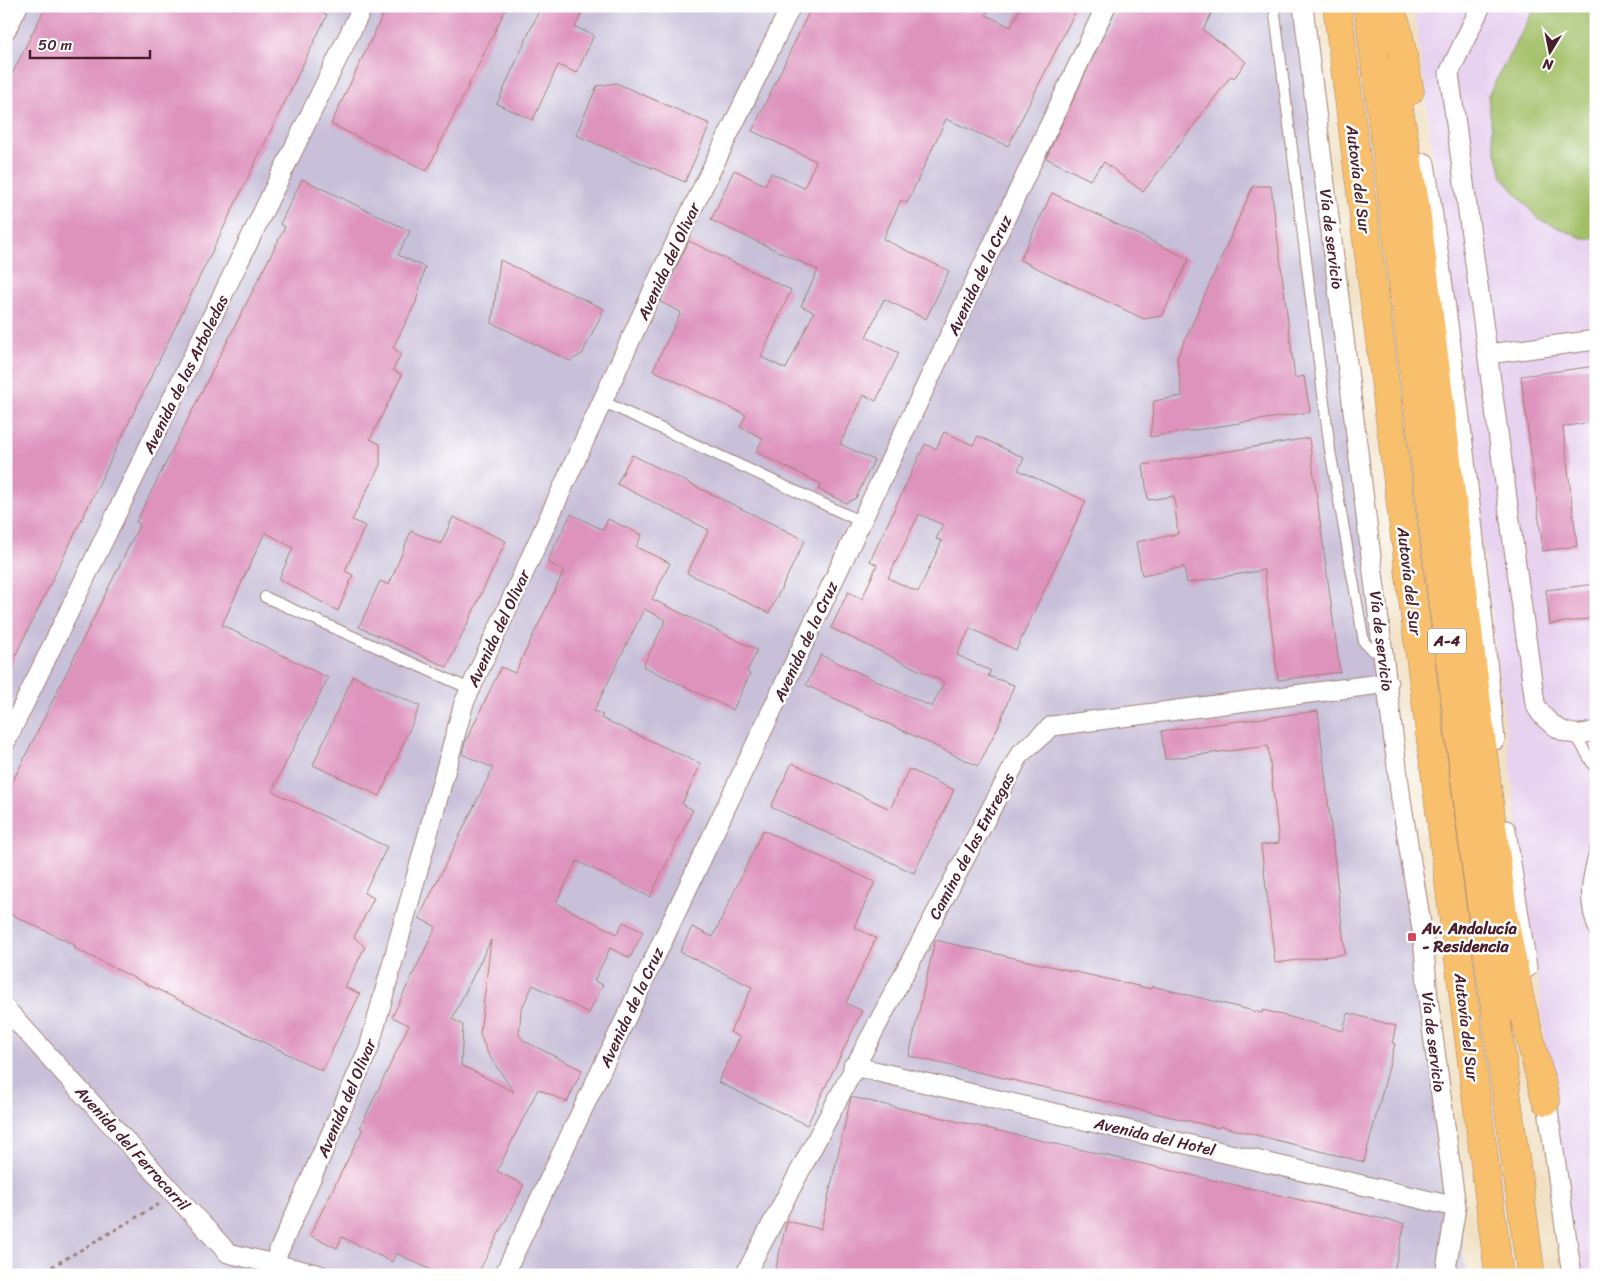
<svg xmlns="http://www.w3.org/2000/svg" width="1602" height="1281" viewBox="0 0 1602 1281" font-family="Sriracha,sans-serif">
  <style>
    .built { fill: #e7d2ef }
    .industrial { fill: #c8bfd8 }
    .green { fill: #a2bf67; stroke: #766f49 }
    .building { fill: #de93bd; fill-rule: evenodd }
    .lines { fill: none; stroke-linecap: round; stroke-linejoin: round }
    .service-casing { stroke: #9e8076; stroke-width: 12 }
    .minor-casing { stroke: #9e8076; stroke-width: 21 }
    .motorway-casing { stroke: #9e8076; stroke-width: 29 }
    .path { stroke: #9e8076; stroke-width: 3; stroke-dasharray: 4 4; stroke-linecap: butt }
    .service { stroke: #fff; stroke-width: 10 }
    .minor { stroke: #fff; stroke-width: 19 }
    .motorway { stroke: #f8bf6c; stroke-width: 28 }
    .poi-dot { fill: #d1495b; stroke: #fff; stroke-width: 2 }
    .labels { text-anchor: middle; stroke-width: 5; stroke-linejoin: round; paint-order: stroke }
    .shield { fill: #fff; stroke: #80626b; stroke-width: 1 }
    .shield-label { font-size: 15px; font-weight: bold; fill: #4a1f2b }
    .street-label { font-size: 16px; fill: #4a1f2b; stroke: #fff }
    .poi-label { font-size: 16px; font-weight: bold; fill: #4a1f2b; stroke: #fff; text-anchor: start }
  </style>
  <rect width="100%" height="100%" fill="#fff"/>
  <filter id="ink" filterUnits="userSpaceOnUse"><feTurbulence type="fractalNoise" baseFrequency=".02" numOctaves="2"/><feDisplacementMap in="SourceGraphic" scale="10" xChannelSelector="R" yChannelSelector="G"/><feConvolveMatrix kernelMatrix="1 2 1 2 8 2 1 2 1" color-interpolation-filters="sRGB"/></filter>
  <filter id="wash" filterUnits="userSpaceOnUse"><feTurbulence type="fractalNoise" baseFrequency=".0096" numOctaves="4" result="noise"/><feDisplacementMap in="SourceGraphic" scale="20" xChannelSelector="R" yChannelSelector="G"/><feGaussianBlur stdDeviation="1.12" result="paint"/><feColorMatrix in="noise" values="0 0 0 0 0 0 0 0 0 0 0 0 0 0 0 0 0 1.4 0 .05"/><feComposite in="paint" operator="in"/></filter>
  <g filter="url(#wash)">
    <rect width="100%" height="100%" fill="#f1e0c2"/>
    <path class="built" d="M1414 6H1596V1275H1575Z"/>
    <path class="industrial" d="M6 6H1303L1388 683 1466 1275H6Z"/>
    <path class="green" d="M1536 6H1596V238L1585 239 1538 219 1502 177 1493 139 1488 95Z"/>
    <g id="blocks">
      <path class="building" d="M46 6H308L327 15 6 675V86Z
        M387 6H507L427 171 331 124Z
        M541 6H585L575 27 594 35 577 73 558 65 533 120 497 104Z
        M812 6H904L914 11 916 6H990L986 15 1011 27 1021 6H1078L1008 146 946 119 907 203 901 200 883 239 949 271 926 319 884 299 866 337 899 353 876 401 864 395 840 444 874 460 856 498 846 503 818 489 821 484 756 452 763 438 740 427 746 415 653 370 681 312 660 302 689 241 791 290 761 357 786 369 814 312 801 306 818 270 711 220 734 170 765 185 771 173 804 188 816 161 752 131Z
        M1117 6H1215L1203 30 1246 62 1234 78 1231 76 1143 192 1104 162 1090 180 1046 158Z
        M616 83 710 124 685 182 576 135 597 86Z
        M302 179 410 231 398 255 425 267 416 302 393 348 401 354 393 370 402 375 370 439 380 444V465L352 520 365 526 345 571 353 575 338 611 279 579 293 548 265 532 222 625 328 678 272 791 387 847 364 893 374 898 354 937 365 947 345 987 360 994 322 1071 74 948 75 945 6 912V795L140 524 136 522 285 227 280 224Z
        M1253 186H1271L1295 378 1304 376 1310 412 1150 437 1154 401 1182 396 1177 358Z
        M1052 193 1189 259 1162 316 1144 319 1020 260Z
        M500 260 604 309 582 354 570 361 492 323Z
        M1596 366V421L1563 427 1577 546 1543 551 1521 376Z
        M944 432 973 445 978 436 1024 458 1018 470 1086 501 1016 650 970 628 957 655 991 671 988 676 1014 685 999 725 978 766 806 685 821 655 932 707 944 682 831 628 848 592 862 599 877 565 870 561 925 444 936 449ZM919 514 943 525 936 539 942 541 918 592 888 578Z
        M1309 438 1340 672 1278 680 1264 570 1187 583 1184 567 1142 575 1136 542 1178 534 1174 496 1148 500 1143 465Z
        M632 455 805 540 769 613 687 573 709 530 617 484Z
        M571 514 603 530 608 519 642 535 636 547 670 563 652 599 757 650 747 672 750 674 733 710 643 666 666 620 644 609 594 711 603 715 601 718 701 764 682 804 693 810 650 897 577 861 556 903 617 934 623 922 643 932 630 958 610 948 594 981 603 985 589 1013 533 985 521 1010 519 1035 524 1041 582 1070 567 1102 538 1089 497 1171 524 1185 477 1275H441L396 1253 392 1262 342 1237 337 1248 310 1235 363 1129 360 1128 409 1025 392 1017 436 927 419 918 493 768 462 754 465 743 501 667 515 673 564 571 547 562ZM491 940 480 1034 488 1054 514 1092 461 1065 463 1025 452 1019Z
        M453 517 506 541 447 667 359 627 380 581 389 585 411 531 441 544Z
        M1596 584V618L1550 624 1546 590Z
        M353 676 420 706 380 796 313 765Z
        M1318 711 1345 954 1275 963 1261 845 1279 843 1268 746 1165 759 1161 731Z
        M792 763 890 809 909 769 954 790 914 873 771 807Z
        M763 830 875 882 854 927 876 938 846 1003 862 1011 807 1125 718 1082 740 1037 730 1032 752 987 680 952 692 927 713 937Z
        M935 940 1151 989 1152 986 1262 1013 1263 1010 1343 1031 1348 1013 1396 1026 1392 1043 1395 1044 1364 1162 1220 1126 1219 1128 909 1056Z
        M851 1097 1405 1224 1393 1275H1087L1070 1271 1069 1275H774L787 1221 821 1229Z"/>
    </g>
  </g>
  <g filter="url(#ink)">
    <use href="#blocks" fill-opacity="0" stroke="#9e8076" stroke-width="1"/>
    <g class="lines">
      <g class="service-casing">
        <path id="service" d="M1274 6 1330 450 1364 642 1372 650 1384 654
          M604 402 862 522
          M265 597 470 689
          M1575 734 1596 770
          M1596 847C1586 880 1582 902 1596 935"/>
      </g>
      <g class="minor-casing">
        <path id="minor" d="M1303 6 1401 799 1423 936 1428 998 1456 1207 1445 1275
          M1481 6 1449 73 1535 703C1540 717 1559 733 1575 734 1582 735 1589 732 1596 731
          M6 30 18 6
          M1425 163C1455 355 1476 547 1495 740
          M1488 354 1596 340
          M6 741 363 6
          M1506 830 1527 968
          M6 1009 228 1253 320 1275
          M853 1066 1456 1207
          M1545 1089 1572 1275
          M270 1275 273 1264 369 1048 464 703 662 271 791 6
          M504 1275 1106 6
          M745 1275 1020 754 1052 726 1388 683"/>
      </g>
      <g class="motorway-casing">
        <path id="motorway" d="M1337 6 1499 1275
          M1368 6 1476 867 1531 1275
          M1390 6 1398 30 1410 91
          M1393 72 1416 210 1503 914 1519 995 1546 1101"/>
      </g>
      <path class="path" d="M38 1275 161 1203"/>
      <use href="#service" class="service"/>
      <use href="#minor" class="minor"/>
      <use href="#motorway" class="motorway"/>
    </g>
  </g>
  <rect class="poi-dot" x="1407" y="932" width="10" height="10" rx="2.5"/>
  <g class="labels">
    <rect class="shield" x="1428" y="628.5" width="38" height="25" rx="4"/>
    <g class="shield-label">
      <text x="1447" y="646">A-4</text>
    </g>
    <g class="street-label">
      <text transform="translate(1359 179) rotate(83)" y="6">Autovía del Sur</text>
      <text transform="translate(1332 239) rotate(83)" y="6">Vía de servicio</text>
      <text transform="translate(668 261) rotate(-65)" y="6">Avenida del Olivar</text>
      <text transform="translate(979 275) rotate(-65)" y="6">Avenida de la Cruz</text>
      <text transform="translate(185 374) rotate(-64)" y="6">Avenida de las Arboledas</text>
      <text transform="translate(1410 581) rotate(83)" y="6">Autovía del Sur</text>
      <text transform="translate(498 628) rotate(-65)" y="6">Avenida del Olivar</text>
      <text transform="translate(805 641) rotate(-65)" y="6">Avenida de la Cruz</text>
      <text transform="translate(1382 641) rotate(83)" y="6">Vía de servicio</text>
      <text transform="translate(971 846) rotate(-62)" y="6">Camino de las Entregas</text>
      <text transform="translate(631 1007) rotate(-65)" y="6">Avenida de la Cruz</text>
      <text transform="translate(1467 1027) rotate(83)" y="6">Autovía del Sur</text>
      <text transform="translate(1434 1042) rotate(83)" y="6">Vía de servicio</text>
      <text transform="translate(346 1098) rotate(-67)" y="6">Avenida del Olivar</text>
      <text transform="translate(1155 1136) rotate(13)" y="6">Avenida del Hotel</text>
      <text transform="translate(133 1148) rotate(48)" y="6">Avenida del Ferrocarril</text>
    </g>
    <g class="poi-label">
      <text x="1422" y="934">Av. Andalucía<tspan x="1422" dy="18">- Residencia</tspan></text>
    </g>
  </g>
  <rect width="1602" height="1281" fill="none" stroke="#fff" stroke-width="25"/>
  <g transform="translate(1550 52) rotate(190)" stroke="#ffffff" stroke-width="4" paint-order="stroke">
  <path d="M0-4L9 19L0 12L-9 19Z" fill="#4a1f2b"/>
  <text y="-8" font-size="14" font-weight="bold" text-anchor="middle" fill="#4a1f2b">N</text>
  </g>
  <path d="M30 50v8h120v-8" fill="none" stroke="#4a1f2b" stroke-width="2.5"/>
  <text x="38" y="50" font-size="15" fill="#4a1f2b" stroke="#ffffff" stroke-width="4" paint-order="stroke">50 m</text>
</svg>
